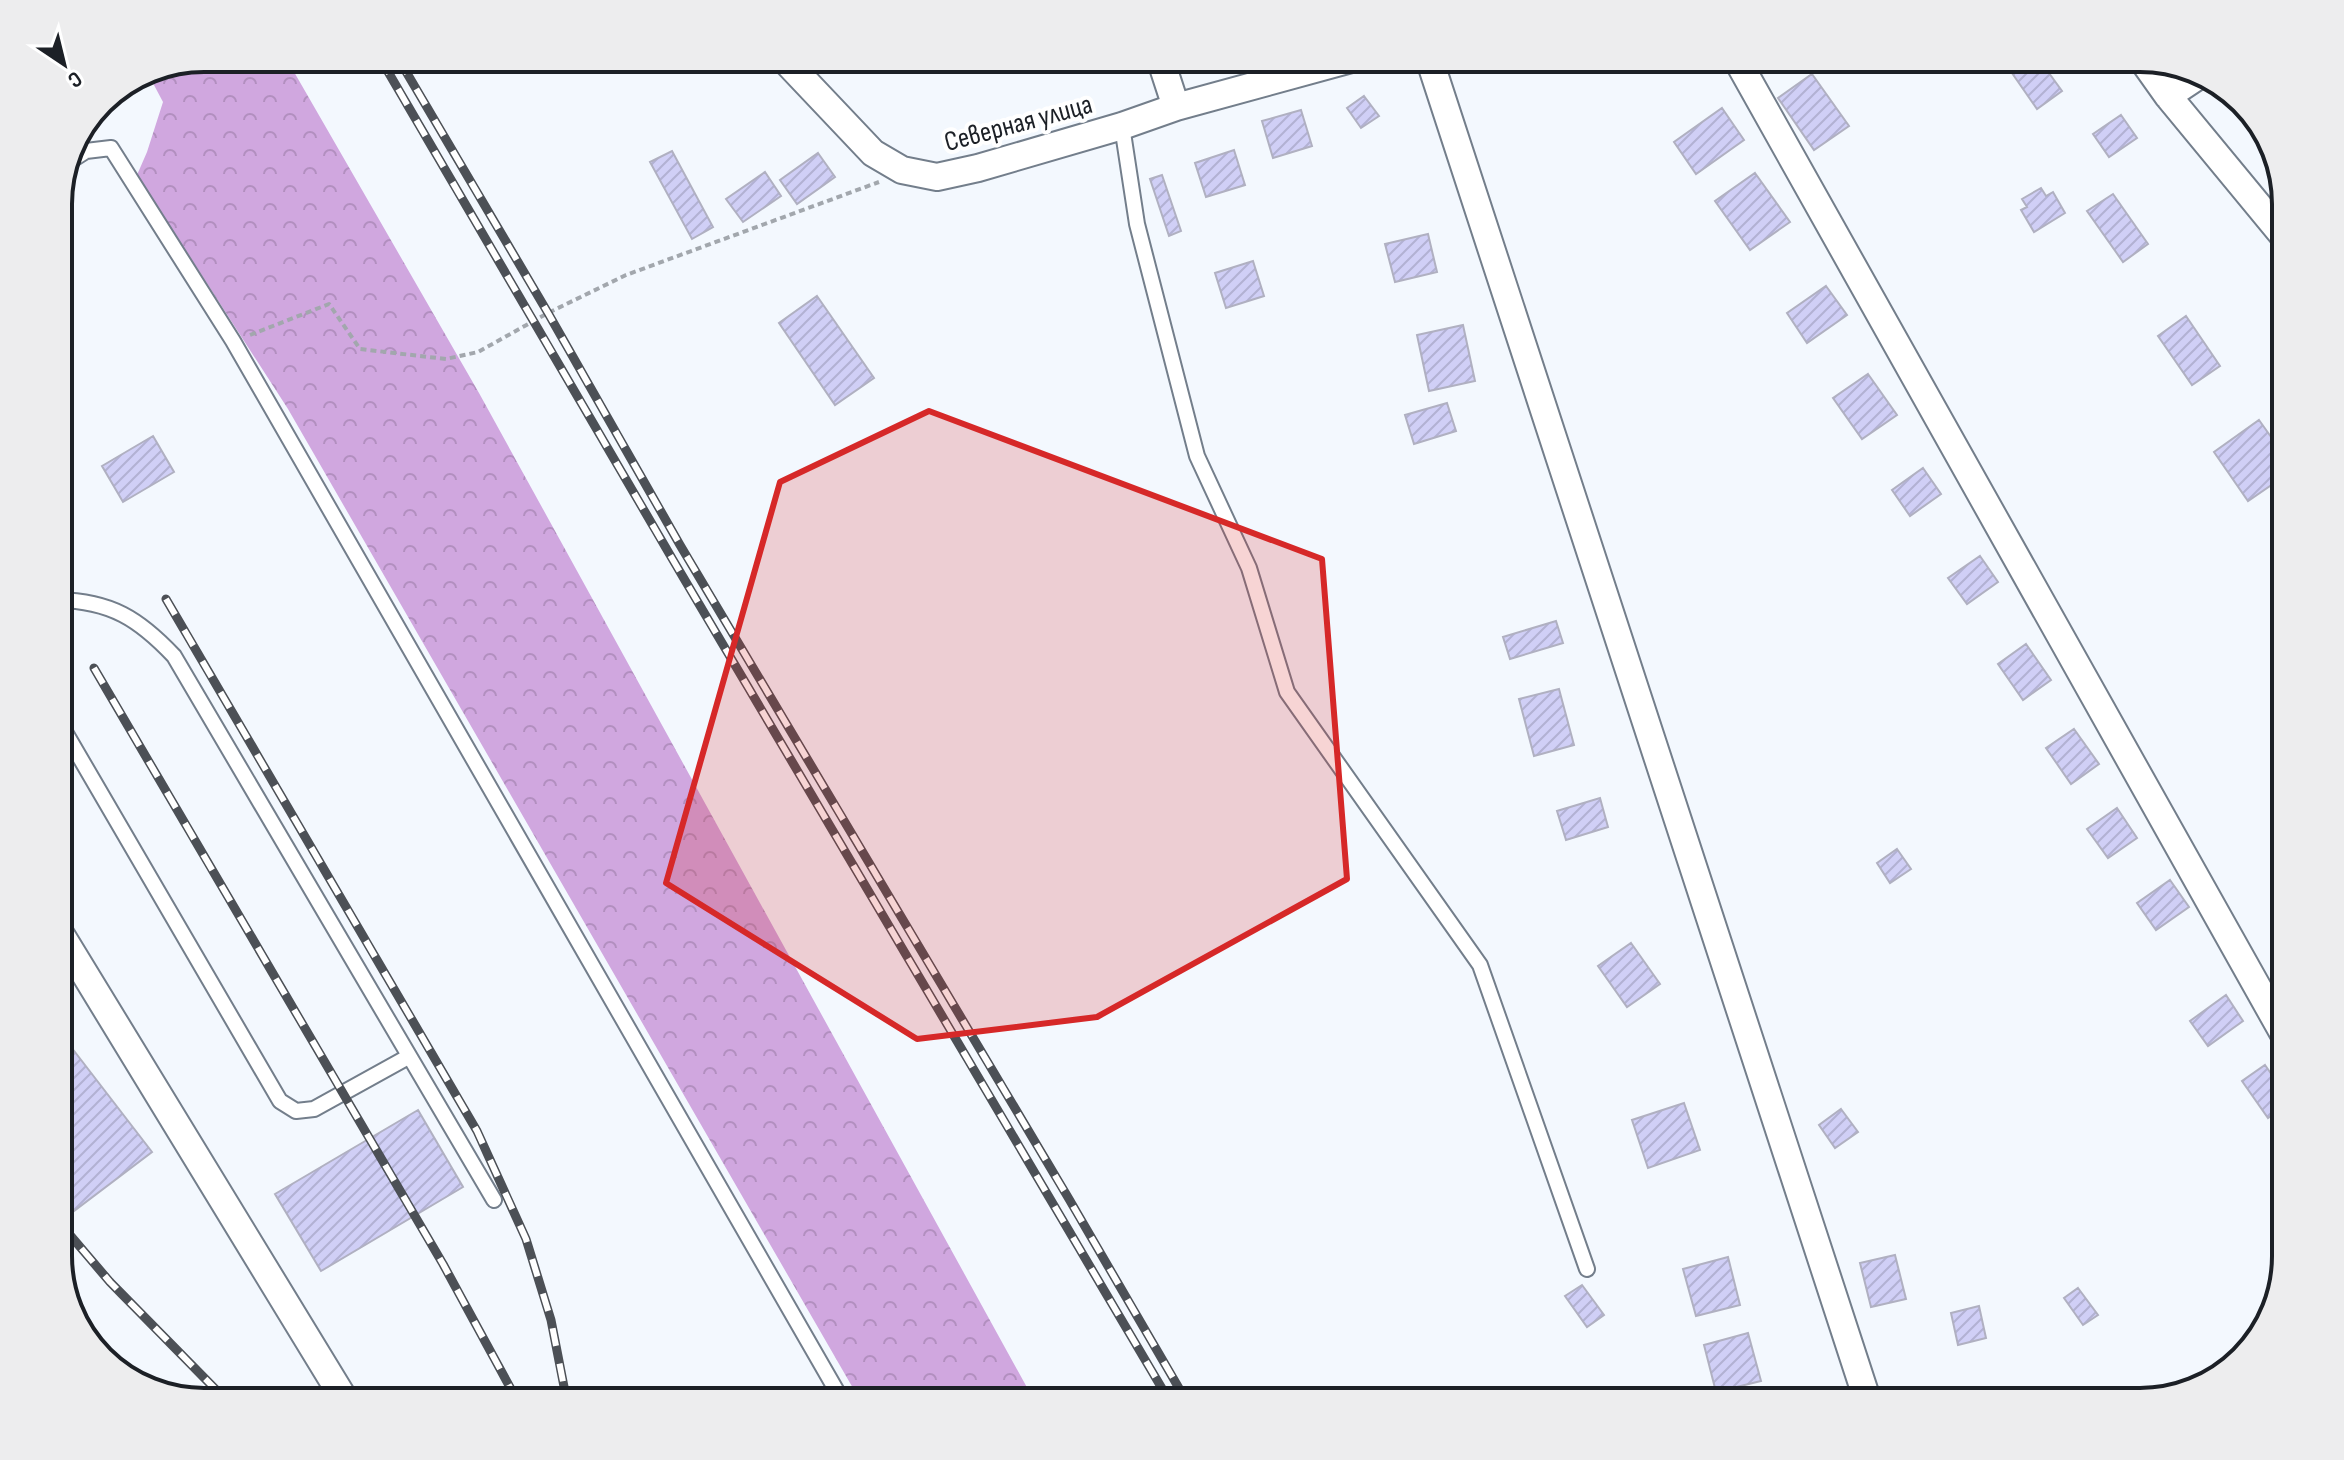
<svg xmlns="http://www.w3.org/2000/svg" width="2344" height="1460" viewBox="0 0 2344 1460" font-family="'Sofia Sans Condensed',sans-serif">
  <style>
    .forest { fill: url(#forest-crowns) }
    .building { fill: url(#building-hatch); stroke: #b0b0c1; stroke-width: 2 }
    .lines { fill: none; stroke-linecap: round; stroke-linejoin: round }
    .lane-casing { stroke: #737e8b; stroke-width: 18 }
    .street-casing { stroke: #737e8b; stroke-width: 30 }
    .path { stroke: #a2a7ad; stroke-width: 4; stroke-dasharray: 6 4; stroke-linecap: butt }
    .lane { stroke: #fff; stroke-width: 14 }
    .street { stroke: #fff; stroke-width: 26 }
    .rail-casing { stroke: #4c5056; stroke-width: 9 }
    .rail { stroke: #fff; stroke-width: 6; stroke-dasharray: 18; stroke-linecap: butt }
    .marked { fill: #d62828; fill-opacity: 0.2; stroke: #d62828; stroke-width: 6; stroke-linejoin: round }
    .labels { text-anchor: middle; stroke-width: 8; stroke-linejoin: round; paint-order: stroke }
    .street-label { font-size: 28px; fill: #1c2026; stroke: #fff }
    .rim { fill: none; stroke: #1c2026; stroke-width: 4 }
  </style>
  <defs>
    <pattern id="forest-crowns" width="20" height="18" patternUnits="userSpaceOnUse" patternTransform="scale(2)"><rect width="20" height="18" fill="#d0a7df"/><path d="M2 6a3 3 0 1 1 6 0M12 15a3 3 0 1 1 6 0" fill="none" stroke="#b28fbf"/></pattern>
    <pattern id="building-hatch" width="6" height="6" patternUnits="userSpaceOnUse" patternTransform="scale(2)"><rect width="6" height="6" fill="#d0cff6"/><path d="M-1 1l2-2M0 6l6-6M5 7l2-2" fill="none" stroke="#b2b1d3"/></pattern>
  </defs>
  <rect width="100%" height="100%" fill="#f3f8fe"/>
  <path class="forest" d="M204 58H286L479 393 1035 1402H861L288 409 137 175 147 152 163 102 146 70Z"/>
  <path class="building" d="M2011 58H2038L2062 91 2037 109 2005 63Z
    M1812 74 1849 126 1814 150 1778 98Z
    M1364 96 1379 116 1361 128 1347 108Z
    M1722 108 1744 140 1696 174 1674 142Z
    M1301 110 1312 146 1273 158 1262 121Z
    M2121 115 2137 138 2109 157 2093 134Z
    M1234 150 1245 185 1206 197 1195 163Z
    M672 151 713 227 692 239 650 162Z
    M818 153 835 177 797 204 780 180Z
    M765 172 781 196 743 222 726 199Z
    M1755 173 1790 222 1750 250 1715 201Z
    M1162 175 1181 231 1169 236 1150 179Z
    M2041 188 2046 196 2053 192 2065 213 2034 232 2021 210 2027 207 2022 199Z
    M2113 194 2148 244 2123 262 2087 211Z
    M1428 234 1437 272 1395 282 1385 244Z
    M1253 261 1264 296 1226 308 1215 273Z
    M1826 286 1847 315 1807 343 1787 313Z
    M817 296 874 378 835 405 779 323Z
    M2186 316 2220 366 2192 385 2158 336Z
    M1463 325 1475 381 1429 391 1417 335Z
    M1868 374 1897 415 1862 439 1833 398Z
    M1447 403 1456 431 1414 444 1405 415Z
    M2259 420 2286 458V475L2248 501 2214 452Z
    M153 436 174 472 123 502 102 466Z
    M1923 468 1941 494 1910 516 1892 490Z
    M1980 556 1998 582 1967 604 1948 578Z
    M1556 621 1563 643 1510 659 1503 637Z
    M2026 644 2051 680 2023 700 1998 664Z
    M1559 689 1574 745 1534 756 1519 699Z
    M2074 729 2099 764 2071 784 2046 748Z
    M1600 798 1608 827 1566 840 1557 811Z
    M2117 808 2137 838 2108 858 2087 829Z
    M1897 849 1911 869 1890 883 1877 863Z
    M2170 880 2189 907 2156 930 2137 903Z
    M1631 943 1660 984 1627 1007 1598 966Z
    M2226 995 2243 1021 2208 1046 2190 1021Z
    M58 1030 152 1152 70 1214 58 1198Z
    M2265 1065 2286 1095V1105L2268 1118 2242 1081Z
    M1684 1103 1700 1150 1648 1168 1632 1120Z
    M1841 1109 1858 1132 1835 1148 1819 1125Z
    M418 1110 463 1187 321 1271 275 1194Z
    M2286 1151V1170L2277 1157Z
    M1895 1255 1906 1299 1871 1307 1860 1263Z
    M1728 1257 1740 1305 1696 1316 1683 1269Z
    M1582 1285 1604 1315 1587 1327 1565 1296Z
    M2078 1288 2098 1315 2083 1325 2064 1298Z
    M1979 1306 1986 1338 1958 1345 1951 1313Z
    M1748 1333 1761 1381 1716 1392 1704 1345Z"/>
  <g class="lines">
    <g class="lane-casing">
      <path id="lane" d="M1122 126 1137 224 1197 456 1249 568 1287 692 1480 965 1587 1269
        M75 158 86 151 111 148 233 341 843 1402
        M58 600C111 601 139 619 174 656L494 1200
        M58 720 280 1101 296 1111 314 1109 408 1057"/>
    </g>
    <g class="street-casing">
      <path id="street" d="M783 58 873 153 902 170 937 177 978 168 1122 126 1176 107 1355 58
        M1160 58 1176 107
        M1429 58 1868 1402
        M1736 58 2286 1038
        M2141 58 2168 96 2286 239
        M2168 96 2201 74
        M58 930 346 1402"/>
    </g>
    <path class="path" d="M250 335 329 304 360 349 446 359 478 352 548 313 626 275 879 182"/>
    <use href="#lane" class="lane"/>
    <use href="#street" class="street"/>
    <g class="rail-casing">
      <path id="rail" d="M380 58 673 560 1170 1402
        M398 58 548 313 680 545 1069 1199 1187 1402
        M166 599 477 1131 526 1239 551 1320 567 1402
        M94 668 443 1264 518 1402
        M58 1221 110 1282 228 1402"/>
    </g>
    <use href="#rail" class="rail"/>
  </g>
  <path class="marked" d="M929 411 1322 559 1347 879 1097 1017 917 1039 666 883 780 482Z"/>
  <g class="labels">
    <g class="street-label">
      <text transform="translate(1018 122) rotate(-15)" y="10">Северная улица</text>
    </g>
  </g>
  <path d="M0 0H2344V1460H0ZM204 72H2140A132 132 0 0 1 2272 204V1256A132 132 0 0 1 2140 1388H204A132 132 0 0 1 72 1256V204A132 132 0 0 1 204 72Z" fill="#ededee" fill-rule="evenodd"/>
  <path class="rim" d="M204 72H2140A132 132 0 0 1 2272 204V1256A132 132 0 0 1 2140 1388H204A132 132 0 0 1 72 1256V204A132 132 0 0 1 204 72Z"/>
  <g transform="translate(64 64) rotate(145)" stroke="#ffffff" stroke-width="6" paint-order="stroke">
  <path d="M0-6L14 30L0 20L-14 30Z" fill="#1c2026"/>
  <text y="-12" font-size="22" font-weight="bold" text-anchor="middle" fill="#1c2026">С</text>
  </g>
</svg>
